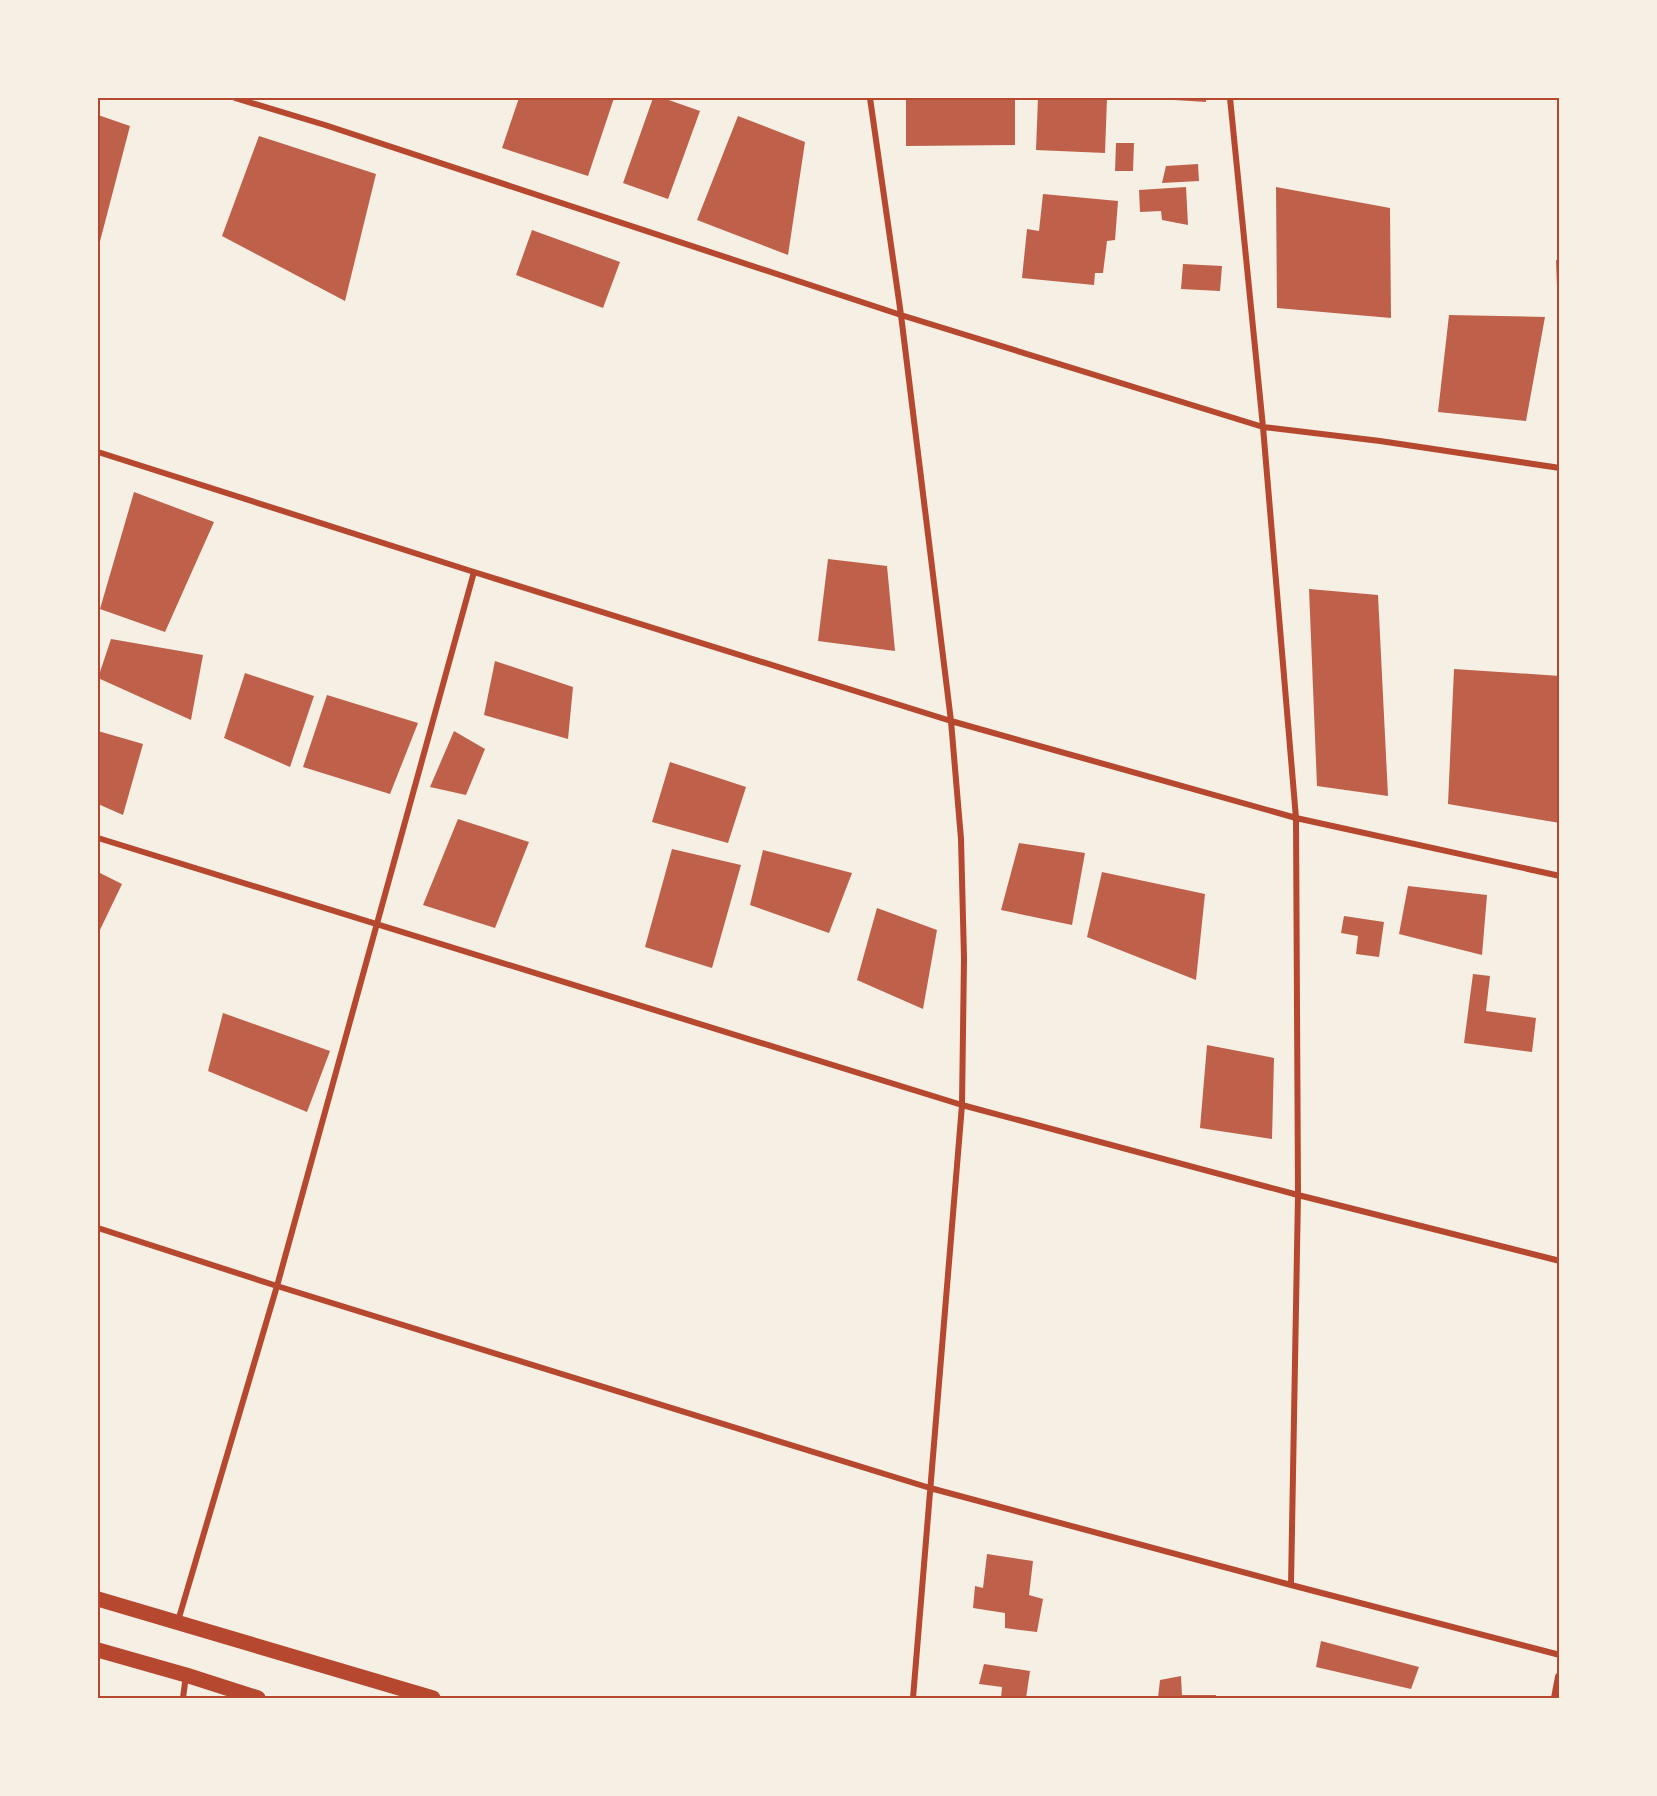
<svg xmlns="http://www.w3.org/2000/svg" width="1657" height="1796" viewBox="0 0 1657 1796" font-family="Bitter,serif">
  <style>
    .building { fill: #bf614a }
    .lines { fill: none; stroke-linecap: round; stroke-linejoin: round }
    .minor { stroke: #b5482f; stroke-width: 6 }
    .tertiary { stroke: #b5482f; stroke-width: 10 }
    .primary { stroke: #b5482f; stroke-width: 15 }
    .neatline { fill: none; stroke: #b5482f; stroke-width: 2 }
  </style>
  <rect width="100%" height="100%" fill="#f6efe4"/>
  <path class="building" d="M519 98H614L588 176 502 148Z
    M653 98H663L700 111 668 199 623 183Z
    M906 98H1015V145L906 146Z
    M1038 98H1107L1105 153 1036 150Z
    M1158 98H1206V102L1158 99Z
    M98 115 130 126 98 249Z
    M738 116 805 142 788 255 697 220Z
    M259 136 376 174 345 301 222 236Z
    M1116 143H1134L1133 171H1115Z
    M1198 164 1199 181 1162 183 1166 166Z
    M1186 187 1188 225 1162 220 1161 211 1140 212 1139 190Z
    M1276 187 1390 208 1391 318 1277 308Z
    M1043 194 1118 201 1115 240 1107 241 1103 273H1095L1094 285 1022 278 1027 229 1039 231Z
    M532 230 620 262 603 308 516 275Z
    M1556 260 1560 261V314H1558Z
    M1183 264 1222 266 1220 291 1181 289Z
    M1449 315 1545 317 1526 421 1438 412Z
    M134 492 214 522 165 632 100 609Z
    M828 559 887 566 895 651 818 641Z
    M1309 589 1378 595 1388 796 1317 786Z
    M111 639 203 655 191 720 98 678Z
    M495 661 573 687 568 739 484 715Z
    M1454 669 1560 676V823L1448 804Z
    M245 673 314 696 290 767 224 738Z
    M327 695 418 723 390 794 303 767Z
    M98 731 143 744 123 815 98 804Z
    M454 731 485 749 466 795 430 787Z
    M670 762 746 787 728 843 652 822Z
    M458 819 529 842 495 928 423 905Z
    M1019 843 1085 853 1072 925 1001 910Z
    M672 849 741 865 712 968 645 947Z
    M763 850 852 873 829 933 750 905Z
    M98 872 122 884 98 934Z
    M1102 872 1205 894 1196 980 1087 937Z
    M1408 886 1487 895 1482 955 1399 934Z
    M877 908 937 930 923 1009 857 980Z
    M1344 916 1384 922 1379 957 1356 954 1358 936 1341 933Z
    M1473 974 1490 976 1486 1011 1536 1018 1532 1052 1464 1043Z
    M223 1013 330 1051 307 1112 208 1071Z
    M1207 1045 1274 1058 1272 1139 1200 1128Z
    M987 1554 1033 1561 1029 1595 1043 1599 1037 1632 1005 1628V1613L973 1608 975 1586 983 1588Z
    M1321 1641 1419 1667 1411 1689 1316 1667Z
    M984 1664 1030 1671 1026 1698H1001L1002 1687 979 1684Z
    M1181 1676 1182 1695H1216V1698H1158L1160 1680Z"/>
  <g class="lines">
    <path class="minor" d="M235 98 325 125 901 315 1263 427 1380 441 1560 468
      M870 98 901 315 951 721 961 839 964 958 962 1105 913 1698
      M1230 98 1263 427 1296 818 1298 1195 1291 1585
      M98 452 474 572 951 721 1296 818 1560 876
      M98 838 962 1105 1298 1195 1560 1261
      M98 1228 277 1286 930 1488 1291 1585 1560 1655
      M178 1621 277 1286 474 572
      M183 1698 186 1675"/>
    <path class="tertiary" d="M1556 1698 1560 1677"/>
    <path class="primary" d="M98 1599 433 1698
      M98 1650 186 1675 258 1698"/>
  </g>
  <rect width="1657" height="1796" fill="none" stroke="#f6efe4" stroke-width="198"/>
  <rect x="99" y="99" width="1459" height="1598" class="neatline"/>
</svg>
